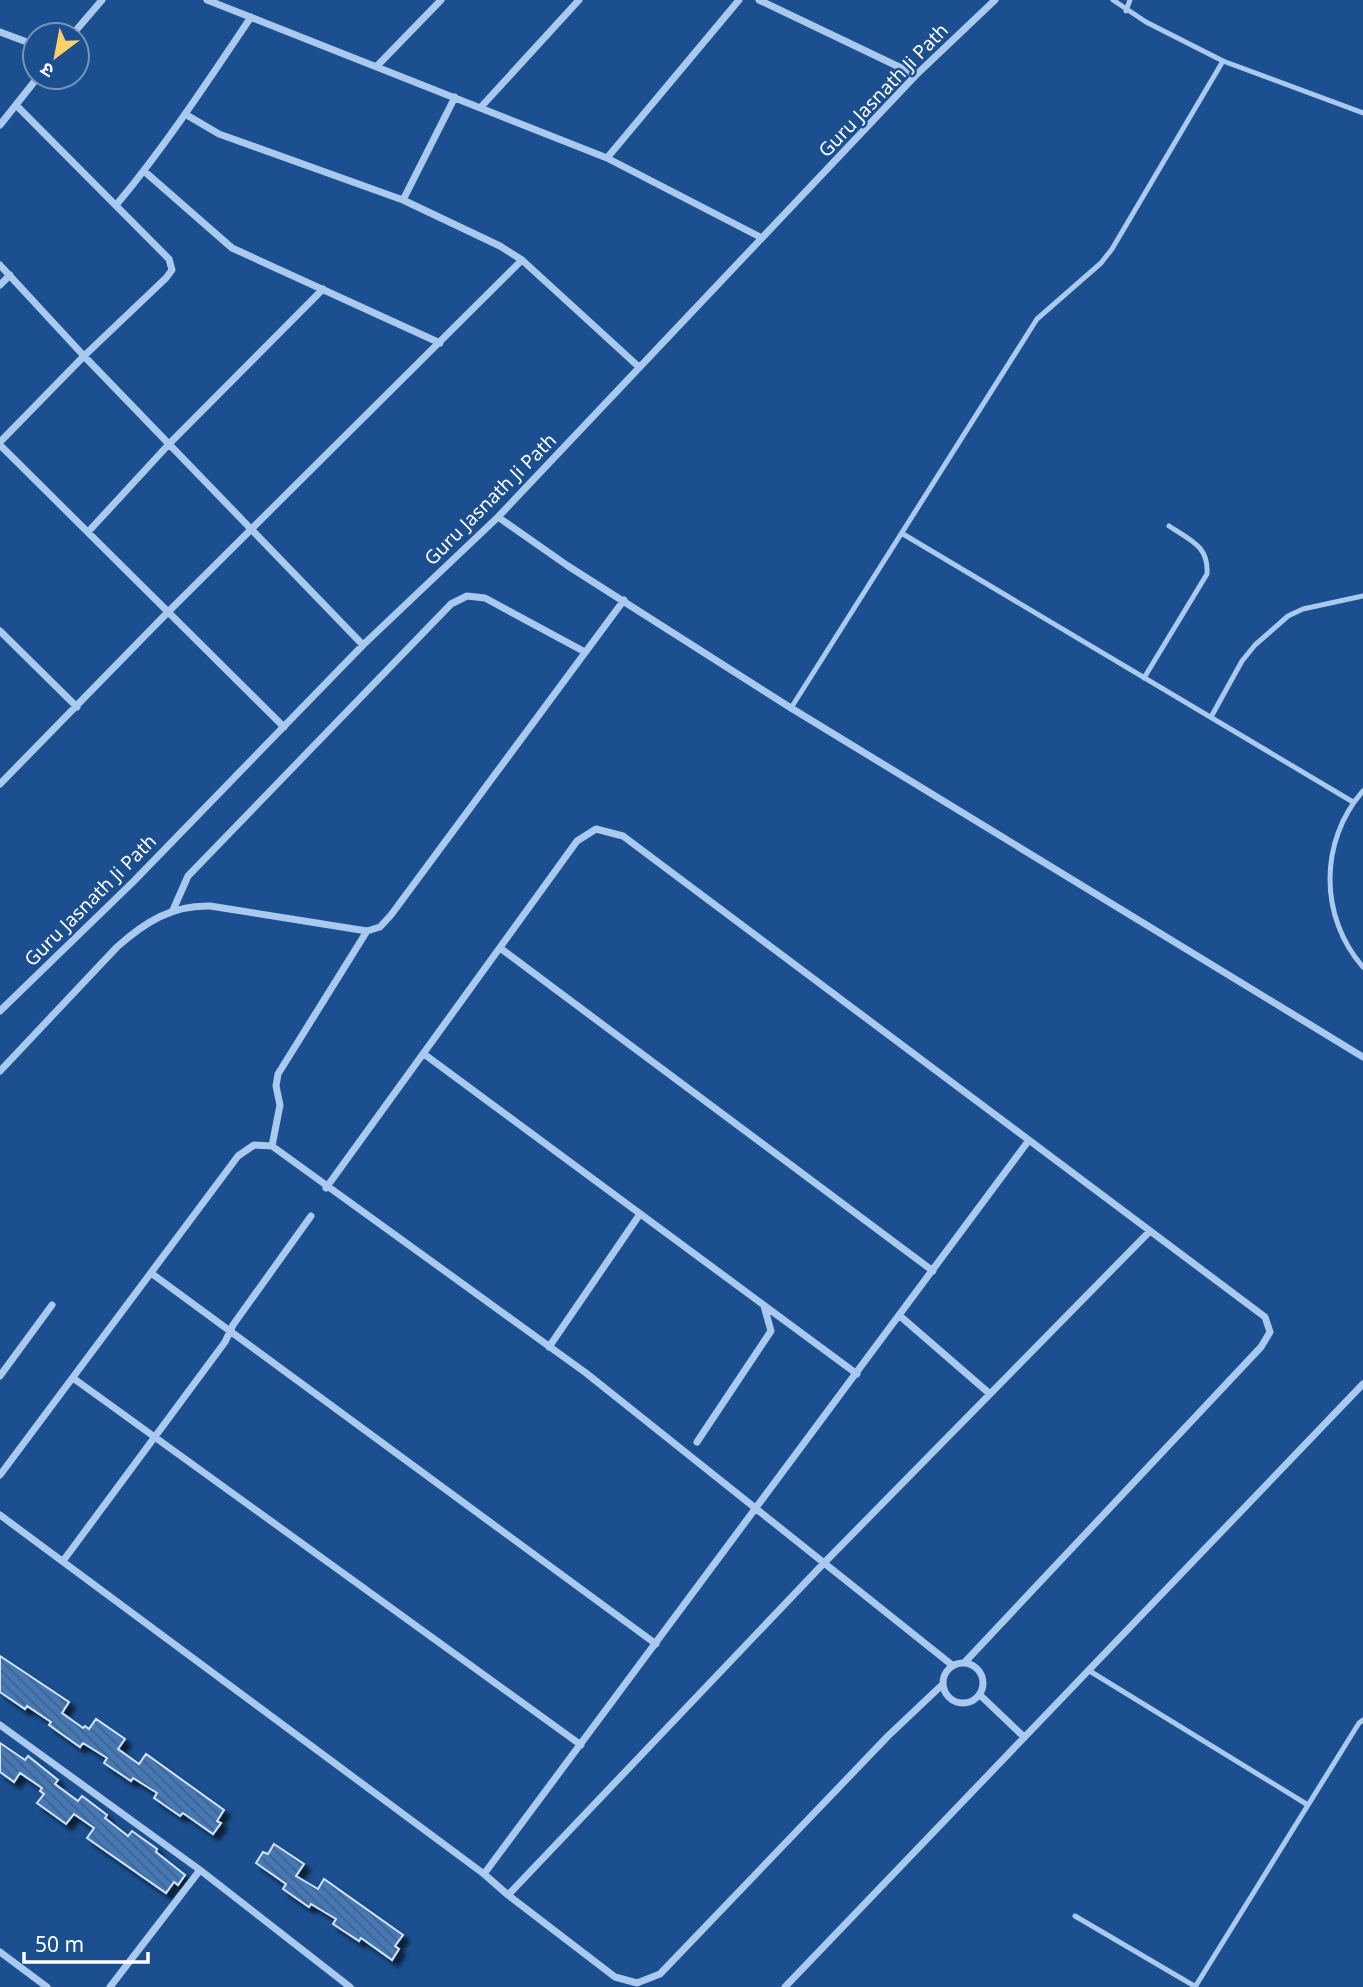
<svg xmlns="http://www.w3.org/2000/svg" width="1363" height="1987" viewBox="0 0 1363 1987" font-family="'Noto Sans','Noto Sans Devanagari',sans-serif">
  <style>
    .building { fill: url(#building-back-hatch); stroke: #cfe3fa; stroke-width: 2; filter: url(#shadow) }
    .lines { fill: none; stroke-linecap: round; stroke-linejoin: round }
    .service { stroke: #a9c9ee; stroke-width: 5 }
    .minor { stroke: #a9c9ee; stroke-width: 7 }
    .labels { text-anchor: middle; stroke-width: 5; stroke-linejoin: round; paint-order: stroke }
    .street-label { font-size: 19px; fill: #fff; stroke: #1b4f8f }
  </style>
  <defs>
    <pattern id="building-back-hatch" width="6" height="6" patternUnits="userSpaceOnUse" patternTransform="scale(1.75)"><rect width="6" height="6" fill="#4478b7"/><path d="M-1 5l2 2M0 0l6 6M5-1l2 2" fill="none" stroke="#486282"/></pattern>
    <filter id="shadow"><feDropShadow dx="6" dy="6" stdDeviation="2" flood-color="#0009"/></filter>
  </defs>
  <rect width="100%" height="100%" fill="#1b4f8f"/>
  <path class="building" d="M0 1656 69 1702 62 1713 83 1728 85 1726 89 1729 96 1719 125 1739 118 1749 139 1764 146 1754 224 1810 217 1821 221 1823 213 1834 183 1813 180 1816 154 1798 157 1793 133 1778 131 1781 104 1763 107 1758 83 1743 80 1747 49 1725 51 1722 27 1706 25 1709 0 1692Z
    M0 1743 25 1760 28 1756 58 1780 55 1784 78 1801 82 1796 107 1815 105 1818 128 1836 132 1831 157 1849 156 1852 185 1875 178 1885 174 1882 166 1893 87 1838 94 1828 74 1814 66 1824 37 1803 44 1794 40 1791 42 1788 20 1773 14 1782 0 1772Z
    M274 1844 304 1864 296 1876 318 1889 324 1879 403 1935 395 1946 399 1949 392 1960 361 1938 359 1941 333 1924 336 1919 311 1904 309 1907 283 1889 286 1884 256 1863 263 1852 268 1854Z"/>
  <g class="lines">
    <path class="service" d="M1113 0 1146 22 1223 61 1363 113
      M1126 11 1130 0
      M903 534 1353 802
      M1144 678 1207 574C1209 546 1190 540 1169 526
      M791 708 1037 319 1101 263 1112 249 1223 61
      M1211 717 1242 661 1255 645 1288 616 1303 609 1363 596
      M1363 791C1319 841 1319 917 1363 967
      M1088 1670 1308 1805
      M1075 1916 1196 1987
      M1195 1987 1359 1723 1363 1720"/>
    <path class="minor" d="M207 0 607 158 762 238
      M759 0 916 75
      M0 32 35 45
      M72 35 102 0
      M377 66 441 0
      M481 107 579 0
      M185 114 219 134 403 200 500 246 522 260 639 367
      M0 125 38 77
      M607 158 739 0
      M144 171 232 248 440 343
      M403 200 455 97
      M117 204C166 145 208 81 251 17
      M0 265 84 356 363 645
      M0 285 10 275
      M0 442 84 356 166 278 172 270 169 259 16 105
      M0 445 284 727
      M498 517 568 566 791 708 1363 1057
      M88 532 170 443 323 289
      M0 631 77 707
      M0 784 168 612 522 260
      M173 910 188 876 451 604 467 596 485 598 585 652
      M500 948 933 1271
      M0 1011 133 882 363 645 498 517 916 75 995 0
      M424 1054 857 1374
      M0 1071 117 947C145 922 172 905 210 906L367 931 380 927 391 915 624 600
      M272 1146 280 1105 276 1086 278 1074 367 931
      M326 1188 577 841 596 829 623 836 1265 1317 1270 1332 1261 1347 965 1662
      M151 1273 656 1644
      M900 1316 990 1394
      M549 1347 640 1214
      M0 1376 52 1305
      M73 1378 581 1745
      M697 1442 771 1331 764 1306
      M0 1475 238 1156 254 1145 272 1146 586 1373 952 1665
      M0 1515 484 1874 508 1895 615 1977 637 1983 660 1974 888 1736 943 1684
      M63 1561 225 1342 233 1325 311 1216
      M943 1683a20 20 0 1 1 40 0a20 20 0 1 1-40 0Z
      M980 1695 1024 1737
      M0 1725 200 1870 350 1987
      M484 1874 1029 1140
      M508 1895 824 1563 1150 1231
      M0 1952 47 1987
      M110 1987 200 1870
      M785 1987 1363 1384"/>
  </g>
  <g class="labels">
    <g class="street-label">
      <text transform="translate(883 90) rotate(-46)" y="7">Guru Jasnath Ji Path</text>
      <text transform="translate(490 499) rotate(-45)" y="7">Guru Jasnath Ji Path</text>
      <text transform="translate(90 900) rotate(-45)" y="7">Guru Jasnath Ji Path</text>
    </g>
  </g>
  <g transform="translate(56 56) rotate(212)"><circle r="33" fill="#1b4f8f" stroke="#7695bc" stroke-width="2"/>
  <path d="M0-5L12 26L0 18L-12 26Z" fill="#ffd166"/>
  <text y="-10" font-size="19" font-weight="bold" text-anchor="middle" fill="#ffffff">उ</text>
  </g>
  <path d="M24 1952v10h124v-10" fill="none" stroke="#ffffff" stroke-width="3.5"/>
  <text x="35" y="1952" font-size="21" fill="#ffffff" stroke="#1b4f8f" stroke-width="5" paint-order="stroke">50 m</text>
</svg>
